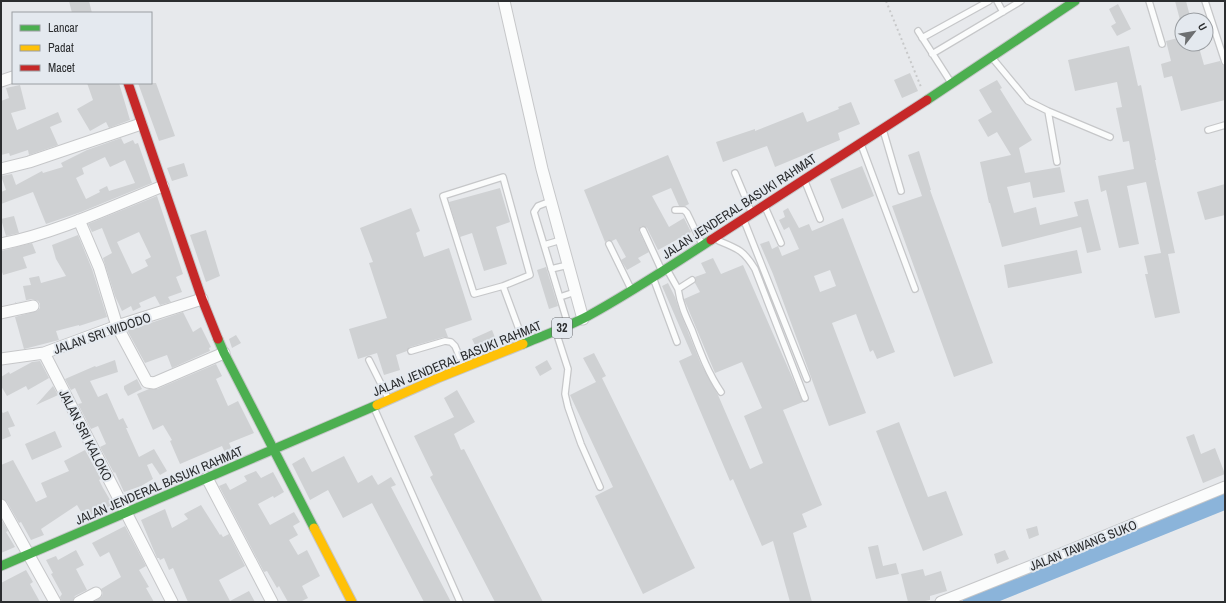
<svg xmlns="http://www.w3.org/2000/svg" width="1226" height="603" viewBox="0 0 1226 603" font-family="'Archivo Narrow',sans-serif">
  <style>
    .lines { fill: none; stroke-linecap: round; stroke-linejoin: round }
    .river { stroke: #8bb4da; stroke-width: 19 }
    .building { fill: #cfd1d3; fill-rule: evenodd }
    .lane-casing { stroke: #c6c7c9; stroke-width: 8 }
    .street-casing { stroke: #c6c7c9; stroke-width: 13 }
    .fast-casing { stroke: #c6c7c9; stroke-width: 11 }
    .slow-casing { stroke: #c6c7c9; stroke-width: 11 }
    .jam-casing { stroke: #c6c7c9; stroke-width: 11 }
    .path { stroke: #c8c9ca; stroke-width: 2; stroke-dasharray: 2 3; stroke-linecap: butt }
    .lane { stroke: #fbfcfc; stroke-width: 5.5 }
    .street { stroke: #fbfcfc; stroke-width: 11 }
    .fast { stroke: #4caf50; stroke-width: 9 }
    .slow { stroke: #ffc107; stroke-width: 9 }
    .jam { stroke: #c62828; stroke-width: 9 }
    .labels { text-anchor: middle; stroke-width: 4; stroke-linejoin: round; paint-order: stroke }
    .shield { fill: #e4e9ef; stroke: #626569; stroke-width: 1 }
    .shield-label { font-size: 12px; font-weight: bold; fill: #2b2d2f }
    .street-label { font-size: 13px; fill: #2b2d2f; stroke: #e4e9ef }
  </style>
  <rect width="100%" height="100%" fill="#e7e9ec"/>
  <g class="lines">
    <path class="river" d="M972 602 1225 500"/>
  </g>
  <path class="building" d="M69 1H89L92 13H72Z
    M1175 1H1186L1191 20H1180Z
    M1118 4 1131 29 1117 36 1111 26 1116 23 1109 9Z
    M1182 37V44H1198L1204 65 1220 61 1222 65 1225 66V100L1181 111 1172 76 1164 78 1161 64 1171 61 1166 41Z
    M1129 46 1138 86 1141 85 1156 160H1155L1175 253 1168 254 1180 313 1155 318 1145 274H1148L1144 256 1161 253 1146 182 1127 186 1139 244 1119 248 1106 190 1101 192 1098 176 1134 169 1129 141 1123 142 1116 108 1122 107 1117 82 1075 91 1068 60Z
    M910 73 918 91 902 98 894 80Z
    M997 80 1002 88 1000 89 1032 140 1019 148 1025 173 1060 167 1065 192 1033 198 1030 182 1007 187 1014 213 1036 207 1040 225 1078 216 1074 202 1088 199 1101 250 1087 253 1081 227 1002 247 990 203H989L980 162 1011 155 997 132 988 137 978 120 992 112 979 90Z
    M87 83H119L130 120 109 128 106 122 90 131 77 109 93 100Z
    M138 83H156L175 136 159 141Z
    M20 85 26 109 11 113 17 130 58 112 62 122 50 127 58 145 29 155 28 150 10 156 9 153 1 155V101L9 98 6 88Z
    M851 102 860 124 838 133 840 140 775 167 767 146 723 162 716 142 755 129V131L803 112 807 122 839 109 838 107Z
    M121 138 124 144 133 140 135 144 138 143 152 183 81 212 46 224 33 192 1 204V192L6 190 1 176 12 174 16 185 42 171 43 173 63 167 61 163 87 150ZM105 157 110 167 125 160 135 183 109 191 107 186 99 190 100 192 86 199 76 178 84 174 82 168Z
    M919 151 931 190H930L993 363 954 377 892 206 922 196 908 155Z
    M668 155 689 204 685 206H679L671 188 652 196 669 227 684 218 691 232 658 250 647 228 644 226H641L639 231 649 252 638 258 641 262 627 270 621 260 626 257 616 239 612 241 608 240 605 242 584 190Z
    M184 163 188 176 172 181 167 168Z
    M862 166 874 196 842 209 830 179Z
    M1225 184V215L1205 220 1197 192Z
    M500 188 510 222 496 227 507 264 484 271 472 233 460 237 449 202Z
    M157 196 183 274 176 277 182 292 168 297 171 302 160 305 155 296 139 303 141 307 133 311 131 306 122 311 115 296 103 258 112 253 102 228 92 232 88 224ZM139 232 151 257 145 260 148 266 132 274 117 242Z
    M411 208 420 231 416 233 424 257 449 248 472 320 445 329 448 337H444L410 347 407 351 396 355 400 370 384 375 377 353 358 359 349 329 387 318 369 263 373 262 360 228Z
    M788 208 799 228 809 224 812 231 843 218 895 352 877 359 873 350 870 352 856 314 832 323 866 413 829 426 773 274 760 244 769 241 772 249 778 246 782 256 799 249 789 227 784 230 779 220 785 217 783 211ZM830 270 836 286 820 292 814 276Z
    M14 216 19 233 6 236 1 219Z
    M206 230 220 276 206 282 190 235Z
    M78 235 92 269 107 317 79 326V325L56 331 59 340 24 349 15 317 37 311 40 308V304L38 301 32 299 12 303 26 300 23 286 31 285 29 278 39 276 41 283 66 276 56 259 52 245Z
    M32 243 36 253 23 257 27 268 3 275 1 269V251Z
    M1077 250 1082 273 1008 288 1004 265Z
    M713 258 721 274 743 265 803 402 783 410 822 505 802 514 807 527 793 533 812 602H790L773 541 762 546 733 479 730 481 679 361 692 355 662 286 668 283 675 297 680 312 701 364 718 395 750 469 763 463 744 416 762 408 742 362 715 373 684 299 700 292 695 283 696 279 695 277 706 273 701 263Z
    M546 267 558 306 549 309 537 270Z
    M183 312 193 332 201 327 211 347 209 348 210 351 172 368 167 355 145 363 127 330 132 328 133 329Z
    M492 330 496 340 477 349 472 339Z
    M236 335 241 343 232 348 229 339Z
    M594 353 606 376 602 378 695 568 643 594 595 496 613 487 570 395 596 382 583 358Z
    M115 360 118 372 90 381 98 397 107 393 119 420 123 418 128 428H126L139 457 154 449 167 471 160 475 152 463 147 465 153 479 141 486 124 492 115 472 114 473 100 447 106 444 98 426 91 429 78 404 82 403 75 388 71 390 65 379 95 366 96 367Z
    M547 360 552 369 540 376 535 367Z
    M40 361 49 378 28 390 26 386 7 396 1 386V377L9 372 10 374 32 362Z
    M216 364 222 376 216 379 228 406 238 401 254 433 229 443 233 452 226 455 222 446 180 464 170 441 172 440 163 425 153 430 137 394 149 389H157Z
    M137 379 142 389 128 396 124 389V386Z
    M53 386 58 395 56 396 36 405Z
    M457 390 475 422 454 434 461 450 464 449 543 602H495L430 477 433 475 414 436 454 417 444 398Z
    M1 411 3 413 8 411 15 426 8 428 11 436 1 440Z
    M899 422 928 497 946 491 963 535 923 551 876 431Z
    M55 431 62 447 32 460 25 444Z
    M1194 434 1201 454 1215 448 1225 474 1203 483 1186 437Z
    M85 450 101 479 99 480 103 488 113 505 91 515 90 512 83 515 77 505 41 529 44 535 31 540 21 522 19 523 7 502 1 498V465L13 460 36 502 47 497 41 483 69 471 64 461Z
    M344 456 358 483 372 475 378 485 391 477 396 485 391 487 451 602H424L372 503 343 518 328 490 310 500 292 464 304 457 312 472Z
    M256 471 261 478 273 472 284 492 274 498 273 496 258 504 270 525 294 512 300 522 293 526 298 535 289 540 298 555 307 550 320 576 302 586 308 598 300 602H288L279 586 277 588 267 571 264 572 219 486 226 483 230 490 247 481 244 476Z
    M201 505 220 535 221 534 223 537 229 534 245 566 219 580 230 601 249 591 255 602H188L173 568 169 570 164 558 160 560 159 558H157L141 520 165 509 172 528 188 519 184 514Z
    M1 519 8 531 6 532 15 547 1 553Z
    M125 526 146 566 139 570 149 587 146 588 154 602H94L102 596 103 593 101 589 121 577 109 552 100 557 92 543Z
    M1037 526 1039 535 1029 539 1026 529Z
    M878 545 883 566 896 563 899 574 876 579 868 547Z
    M76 550 84 565 76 569 87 590 75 596 72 602H62L60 597 62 594 51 574 53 573 46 560 56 556 58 560Z
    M1005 550 1009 559 997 564 994 554Z
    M923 569 925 576 941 571 947 591 930 596V600L920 602H908L901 574Z
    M26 570 33 582 30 584 40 602H1V583Z"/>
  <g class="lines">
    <g class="lane-casing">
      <path id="lane" d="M997 1 1003 12
        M1149 1 1162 44
        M1205 1 1225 62
        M918 31 950 81
        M922 38 989 1
        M932 54 1021 1
        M994 60 1028 101 1048 111 1110 137
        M1048 111 1057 162
        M1208 130 1225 125
        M884 133 901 191
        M862 147 915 289
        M735 173 751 211
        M806 184 820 219
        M551 201 538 206 534 212 567 321
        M766 209 781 243
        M675 210H684L687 213 701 242
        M745 223 807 379
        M643 230 661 269
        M719 241C739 249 744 251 755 269L805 398
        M609 244 630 287
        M544 245 561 240
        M551 269 568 265
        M669 273 678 289 692 280
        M654 280 677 342
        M503 286 474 294 443 196 503 177 530 275 503 286 523 340
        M678 289C680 304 686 317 692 330 700 351 708 373 721 392
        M560 297 575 292
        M557 335 568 369 565 394 568 407 581 444 600 487
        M411 351 445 341 451 342 455 346 463 365
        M369 360 387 396
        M375 410 460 602"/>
    </g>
    <g class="street-casing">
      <path id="street" d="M504 1 542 169 583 319
        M1 81 13 77
        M1 169 29 162 141 124
        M79 220 99 267 117 326 147 382 154 383 224 353
        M1 244C56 233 111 207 163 186
        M1 313 33 306
        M44 353 172 602
        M1 359 44 353 117 326 202 299
        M207 478 272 602
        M1 505 55 602
        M79 602 96 593
        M941 602 1039 563 1225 487"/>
    </g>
    <g class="fast-casing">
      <path id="fast" d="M927 100 1075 1
        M218 339 224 353 314 528
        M523 344C545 335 567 327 588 316 630 293 671 266 711 240
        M1 566 377 405"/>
    </g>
    <g class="slow-casing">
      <path id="slow" d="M377 405 438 378 523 344
        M314 528 352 602"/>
    </g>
    <g class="jam-casing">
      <path id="jam" d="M128 83 202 299 218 339
        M711 240 927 100"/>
    </g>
    <path class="path" d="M886 1 921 87"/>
    <use href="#lane" class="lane"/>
    <use href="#street" class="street"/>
    <use href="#fast" class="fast"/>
    <use href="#slow" class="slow"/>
    <use href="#jam" class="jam"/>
  </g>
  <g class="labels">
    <rect class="shield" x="552" y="318" width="20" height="20" rx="3"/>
    <g class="shield-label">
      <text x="562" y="332">32</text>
    </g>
    <g class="street-label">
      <text transform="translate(739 206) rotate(-33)" y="5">JALAN JENDERAL BASUKI RAHMAT</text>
      <text transform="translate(102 333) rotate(-19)" y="5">JALAN SRI WIDODO</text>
      <text transform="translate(457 358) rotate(-22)" y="5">JALAN JENDERAL BASUKI RAHMAT</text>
      <text transform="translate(86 435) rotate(63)" y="5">JALAN SRI KALOKO</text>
      <text transform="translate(159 485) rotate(-23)" y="5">JALAN JENDERAL BASUKI RAHMAT</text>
      <text transform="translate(1083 545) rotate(-22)" y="5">JALAN TAWANG SUKO</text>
    </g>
  </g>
  <rect width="1226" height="603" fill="none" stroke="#2b2d2f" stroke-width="4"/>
  <rect x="12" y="12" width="140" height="72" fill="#e4e9ef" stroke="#9a9ea2"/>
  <rect x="20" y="25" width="20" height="6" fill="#4caf50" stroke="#9a9ea2"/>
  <text x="48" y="32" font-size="12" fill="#2b2d2f">Lancar</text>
  <rect x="20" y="45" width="20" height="6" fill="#ffc107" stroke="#9a9ea2"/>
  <text x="48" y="52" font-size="12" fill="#2b2d2f">Padat</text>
  <rect x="20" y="65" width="20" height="6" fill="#c62828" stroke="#9a9ea2"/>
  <text x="48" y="72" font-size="12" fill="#2b2d2f">Macet</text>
  <g transform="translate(1194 32) rotate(59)"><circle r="19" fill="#e4e9ef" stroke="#9a9ea2"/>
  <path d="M0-3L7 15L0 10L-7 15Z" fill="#6d6f71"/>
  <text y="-6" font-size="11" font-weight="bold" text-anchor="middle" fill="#2b2d2f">U</text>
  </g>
</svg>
